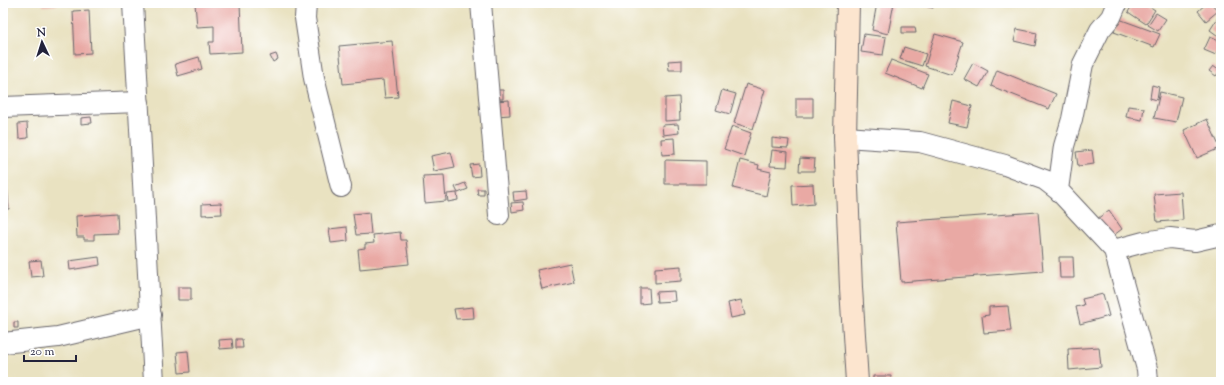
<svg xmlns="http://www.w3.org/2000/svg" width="1224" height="385" viewBox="0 0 1224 385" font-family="'Sorts Mill Goudy',serif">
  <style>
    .building { fill: #e9a9a4 }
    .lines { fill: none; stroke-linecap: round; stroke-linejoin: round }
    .minor-casing { stroke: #68656a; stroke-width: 22 }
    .secondary-casing { stroke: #68656a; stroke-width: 24 }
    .minor { stroke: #fff; stroke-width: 20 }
    .secondary { stroke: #fce5cf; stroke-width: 22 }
  </style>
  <rect width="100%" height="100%" fill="#fff"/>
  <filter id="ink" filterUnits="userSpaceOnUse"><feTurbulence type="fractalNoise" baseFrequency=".025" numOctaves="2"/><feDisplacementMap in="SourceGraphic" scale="8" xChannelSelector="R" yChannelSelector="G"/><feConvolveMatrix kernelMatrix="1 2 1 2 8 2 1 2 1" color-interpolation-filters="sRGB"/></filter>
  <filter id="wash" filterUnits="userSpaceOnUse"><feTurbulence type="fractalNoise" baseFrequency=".012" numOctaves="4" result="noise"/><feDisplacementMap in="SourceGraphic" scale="16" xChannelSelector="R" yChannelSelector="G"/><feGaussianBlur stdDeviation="0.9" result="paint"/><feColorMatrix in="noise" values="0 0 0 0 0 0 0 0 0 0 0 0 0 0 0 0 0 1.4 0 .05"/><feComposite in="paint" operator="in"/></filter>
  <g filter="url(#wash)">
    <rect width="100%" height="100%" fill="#e9e2c1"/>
    <g id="blocks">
      <path class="building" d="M43 3H56L57 5 43 6Z
        M195 3H240L242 52 210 54 209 42H214V26L197 27Z
        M877 3H894L888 34 872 30Z
        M912 3H935L933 8Z
        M1134 3H1144L1155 10 1146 24 1128 12Z
        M1207 3H1211L1218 11 1206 21 1198 11Z
        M89 10 91 53 75 54 73 11Z
        M1156 13 1166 19 1158 31 1148 25Z
        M1221 13V38L1210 30Z
        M1119 19 1160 34 1154 47 1114 32Z
        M902 27H915L916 33H902Z
        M1017 29 1037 33 1035 46 1014 41Z
        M864 34 886 37 883 55 861 52Z
        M935 34 963 42 952 75 925 66Z
        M1210 37 1221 42V46L1216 55 1204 50Z
        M392 41 398 97 385 98 383 80 343 84 339 46Z
        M904 47 926 54 922 66 900 59Z
        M276 54 278 59 273 62 270 56Z
        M199 57 202 69 178 76 175 64Z
        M682 60V70H669L668 61Z
        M891 60 928 74 922 88 885 73Z
        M973 63 988 71 979 87 964 79Z
        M1213 66 1220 71 1216 76 1209 71Z
        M997 70 1056 94 1049 109 991 86Z
        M746 84 765 90 753 129 734 123Z
        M1152 85 1159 87 1157 100 1150 98Z
        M496 90H503V99H497Z
        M722 90 736 94 730 114 716 110Z
        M1160 92 1182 97 1176 122 1154 118Z
        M679 97 680 120 665 121V98Z
        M796 98H813V117H796Z
        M509 100 510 115 497 116 495 101Z
        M953 101 972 106 967 127 948 123Z
        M1128 106 1144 108 1142 120 1126 117Z
        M91 117 92 123 81 124V118Z
        M1207 119 1220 148 1197 158 1184 130Z
        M27 123 28 138 19 139 18 124Z
        M678 124 679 133 663 135 662 125Z
        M732 126 751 133 744 156 724 149Z
        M674 138 675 154 662 155 661 139Z
        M772 138 789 140 788 148 772 147Z
        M772 150 788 152 787 167 770 166Z
        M1092 150 1094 164 1078 166 1076 152Z
        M451 152 455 167 434 171 431 156Z
        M3 158H5L9 209H5L6 214H3Z
        M800 158 815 159 814 171H799Z
        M665 160 706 161V184H665Z
        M740 160 759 165 758 169 771 172 766 196 733 188Z
        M479 164 480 176 472 177 470 165Z
        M444 175 446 201 425 203 423 176Z
        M465 183 468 189 458 193 455 187Z
        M813 184 814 204 793 206 792 185Z
        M477 189H484V195H478Z
        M526 191 527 199 514 201 513 192Z
        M1181 192 1183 220 1157 222 1154 194Z
        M457 193 458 200 448 202 447 194Z
        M523 202 524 210 512 212 511 203Z
        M221 203 222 214 202 215V204Z
        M1109 210 1122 229 1110 238 1097 219Z
        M369 212 371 234 356 235 353 214Z
        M1038 212 1043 271 901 282 896 222Z
        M117 213 118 233 94 234V240H84V237H77L76 216Z
        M347 227 348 241 331 243 329 229Z
        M400 232 401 240H406L409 264 360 269 358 249 365 248V244L374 243 373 235Z
        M99 257 100 265 70 270 69 261Z
        M1059 257H1073L1074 278H1060Z
        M41 260 43 276 31 277 29 261Z
        M570 263 574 282 542 289 537 270Z
        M681 266V281L655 283V268Z
        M178 287H191V300H178Z
        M640 288H649L650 303 640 304Z
        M674 291 675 301 657 302 656 292Z
        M1103 294 1109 316 1080 324 1076 307 1084 305 1082 299Z
        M741 300 745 315 731 318 728 303Z
        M1008 306 1011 331 984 333 982 316 989 315V307Z
        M473 307 474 318 456 319 454 309Z
        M14 322H18V328H14Z
        M232 339 233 348 220 349 219 340Z
        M236 339H242L243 348H236Z
        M1099 347 1101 367 1069 370 1068 349Z
        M188 351 190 372 179 373 177 352Z
        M873 376H891V382H873Z"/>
    </g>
  </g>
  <g filter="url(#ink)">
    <use href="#blocks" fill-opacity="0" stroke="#68656a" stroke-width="1"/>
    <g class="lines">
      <g class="minor-casing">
        <path id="minor" d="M133 3 154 382
          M306 3 305 18 314 78 341 187
          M481 3 499 215
          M3 107 139 102
          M845 137 920 142 1005 165 1045 180 1058 190 1114 250 1144 242 1170 238 1195 241 1221 235
          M1058 190 1064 146 1072 119 1083 64 1100 30 1111 17 1117 3
          M1114 250 1147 369 1148 382
          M3 343 58 337 151 315"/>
      </g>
      <g class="secondary-casing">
        <path id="secondary" d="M848 3 845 137 851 288 857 382"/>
      </g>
      <use href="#minor" class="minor"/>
      <use href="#secondary" class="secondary"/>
    </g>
  </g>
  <rect width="1224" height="385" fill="none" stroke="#fff" stroke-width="16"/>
  <g transform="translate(42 42) rotate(356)" stroke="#ffffff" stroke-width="3" paint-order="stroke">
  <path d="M0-3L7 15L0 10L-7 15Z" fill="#22223b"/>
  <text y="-6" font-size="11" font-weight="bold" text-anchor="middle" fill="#22223b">N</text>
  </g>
  <path d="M24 355v6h52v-6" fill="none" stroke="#22223b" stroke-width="2"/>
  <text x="30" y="355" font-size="12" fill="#22223b" stroke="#ffffff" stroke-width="3" paint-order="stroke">20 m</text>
</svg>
